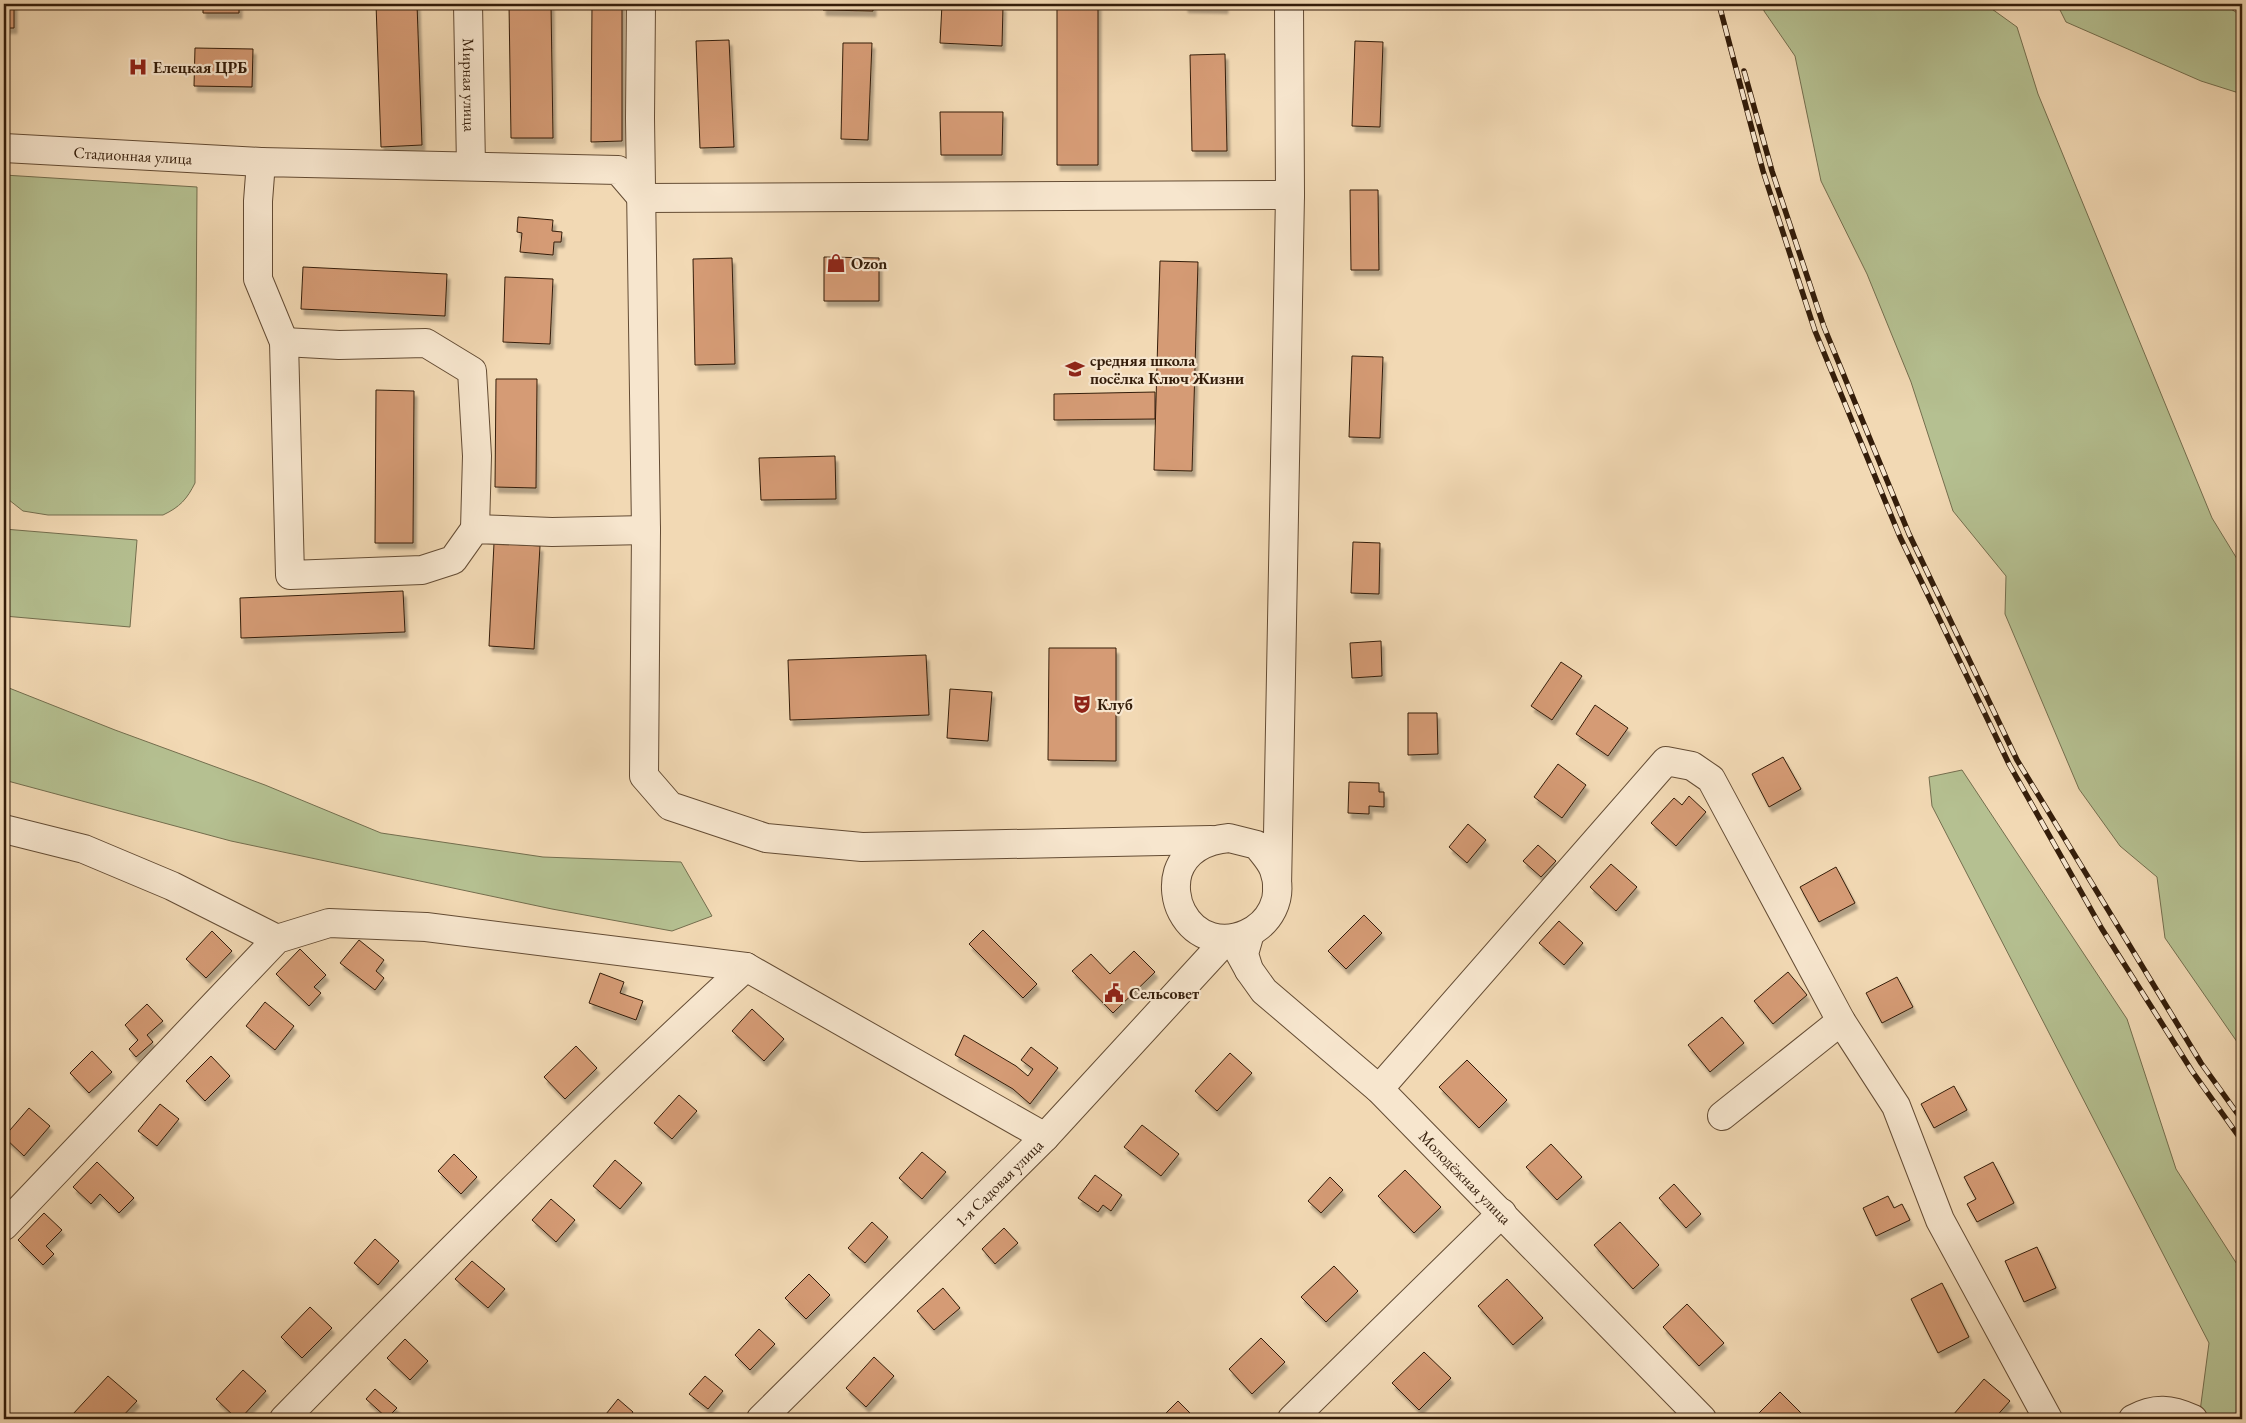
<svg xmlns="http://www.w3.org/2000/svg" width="2246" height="1423" viewBox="0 0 2246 1423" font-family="'EB Garamond',serif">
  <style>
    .green { fill: #b5c091; stroke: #746e4e }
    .building { fill: #d59b74; stroke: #341d0a; filter: url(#shadow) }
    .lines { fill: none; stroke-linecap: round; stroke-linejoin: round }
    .minor-casing { stroke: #644c34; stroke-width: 30 }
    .minor { stroke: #f7e6ce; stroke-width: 28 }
    .rail-casing { stroke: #341d0a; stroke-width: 5.5 }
    .rail { stroke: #f7e6ce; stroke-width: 4; stroke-dasharray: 11; stroke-linecap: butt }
    .labels { text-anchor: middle; stroke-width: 4.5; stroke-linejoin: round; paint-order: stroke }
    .poi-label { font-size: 16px; font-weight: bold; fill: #341d0a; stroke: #f7e6ce; text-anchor: start }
    .street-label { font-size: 16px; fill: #341d0a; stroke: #f7e6ce }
  </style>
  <defs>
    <filter id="shadow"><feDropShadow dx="3" dy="5.5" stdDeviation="1" flood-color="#0004"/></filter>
  </defs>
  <rect width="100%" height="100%" fill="#f2d9b4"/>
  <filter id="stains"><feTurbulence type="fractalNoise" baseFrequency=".004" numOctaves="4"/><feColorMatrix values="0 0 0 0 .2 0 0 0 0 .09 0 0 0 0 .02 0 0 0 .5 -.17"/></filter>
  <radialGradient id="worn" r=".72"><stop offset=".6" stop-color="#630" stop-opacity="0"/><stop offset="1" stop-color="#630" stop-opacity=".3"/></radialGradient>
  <path class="green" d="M1763 4H1985L2017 27 2038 94 2212 518 2242 567V1049L2165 938 2157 877 2120 846 2079 789 2005 614 2006 576 1953 511 1911 382 1867 274 1821 181 1795 56 1764 11Z
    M2057 4H2223L2242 16V94L2201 81 2066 22Z
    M4 175 197 187 195 483C187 499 180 507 163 515H48L23 511 4 496Z
    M4 529 137 540 130 627 4 616Z
    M4 686 115 730 265 785 381 833 543 857 681 862 712 916 672 931 552 909 231 841 4 780Z
    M1962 770 2127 1019 2176 1169 2242 1272V1419H2199L2209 1343 1932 806 1929 777Z"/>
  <path class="building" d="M4 4H14V28H4Z
    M203 4H239V13H203Z
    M376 4H417L422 145 381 147Z
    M509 4H551L553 138H511Z
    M592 4H622V141L591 142Z
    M823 4H873V11L823 10Z
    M942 4 1003 6 1002 46 940 43Z
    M1057 4H1098V165H1057Z
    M1185 4H1225V8L1185 7Z
    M729 40 734 147 700 148 696 41Z
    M1355 41 1383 42 1380 127 1352 126Z
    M843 43H872L868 140 841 139Z
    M195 48 253 49 252 87 194 86Z
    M1225 54 1227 151H1192L1190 55Z
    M940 112H1003L1002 155H941Z
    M1350 190H1378L1379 270H1351Z
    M518 217 553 220 552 231 562 232 561 242H554L553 255 520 252 522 233 517 232Z
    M824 257 879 258V301H824Z
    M732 258 735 364 695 365 693 259Z
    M1160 261 1198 262 1192 471 1154 470Z
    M303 267 447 274 445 316 301 309Z
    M505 277 553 279 550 344 503 342Z
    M1352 356 1383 357 1380 438 1349 437Z
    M496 379H537L536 488 495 487Z
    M376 390 414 391 413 543H375Z
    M1155 392V419L1054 420V394Z
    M835 456 836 499 761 500 759 458Z
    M1353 542 1380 543 1379 594 1351 593Z
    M494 543 540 546 534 649 489 646Z
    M403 591 405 632 241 638 240 598Z
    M1381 641 1382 676 1352 678 1350 643Z
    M1049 648H1116V761L1048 760Z
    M926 655 929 715 790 720 788 660Z
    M1561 662 1582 676 1552 720 1531 706Z
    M950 689 992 692 988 741 947 738Z
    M1595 705 1628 728 1608 756 1576 734Z
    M1408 713H1437L1438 754 1408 755Z
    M1783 757 1801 789 1769 807 1752 774Z
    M1558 764 1586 785 1562 818 1534 797Z
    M1349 782 1379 783V792H1384V807L1369 806V814L1348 813Z
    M1689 796 1706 812 1676 846 1651 823 1674 798 1682 805Z
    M1468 824 1486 840 1467 863 1449 847Z
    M1538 845 1556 861 1541 877 1523 861Z
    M1611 864 1637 887 1616 911 1590 887Z
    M1836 867 1855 903 1819 922 1800 887Z
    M1364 915 1382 933 1346 969 1328 951Z
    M1559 921 1583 943 1564 965 1539 943Z
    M983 930 1037 984 1023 998 969 944Z
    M212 931 232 951 206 978 186 959Z
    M359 940 384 960 376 971 384 978 375 990 340 963Z
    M300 949 326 975 314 987 321 993 309 1006 276 974Z
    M1134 951 1155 972 1113 1013 1072 971 1091 954 1110 974Z
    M1788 972 1807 995 1773 1024 1754 1001Z
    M600 973 624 982 620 993 643 1001 636 1020 589 1003Z
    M1897 977 1913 1007 1882 1023 1866 993Z
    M265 1002 294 1026 275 1050 246 1026Z
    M147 1004 163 1021 147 1035 153 1042 136 1057 129 1049 138 1040 125 1025Z
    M752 1009 784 1039 764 1061 732 1031Z
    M1722 1017 1744 1043 1710 1072 1688 1045Z
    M964 1035 1016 1066 1028 1076 1033 1069 1021 1060 1031 1047 1058 1068 1030 1104 1013 1089 955 1055Z
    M576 1046 597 1068 565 1099 544 1077Z
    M92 1051 112 1072 89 1093 70 1073Z
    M1230 1053 1252 1073 1217 1111 1195 1091Z
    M211 1056 230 1076 205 1101 186 1081Z
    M1467 1060 1507 1100 1479 1128 1439 1087Z
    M1954 1086 1967 1110 1934 1128 1921 1104Z
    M679 1095 697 1111 672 1139 654 1123Z
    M160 1104 179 1119 157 1146 138 1131Z
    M29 1108 50 1126 24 1156 4 1137Z
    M1142 1125 1179 1154 1161 1176 1124 1147Z
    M1551 1144 1582 1177 1557 1200 1526 1167Z
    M922 1152 946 1172 922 1199 899 1178Z
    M454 1154 477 1177 461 1194 438 1171Z
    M615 1160 642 1183 620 1209 593 1186Z
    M97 1162 134 1198 119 1213 100 1194 91 1204 73 1187Z
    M1993 1162 2014 1203 1977 1222 1967 1204 1976 1199 1964 1177Z
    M1405 1170 1441 1207 1414 1233 1378 1196Z
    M1095 1175 1122 1195 1111 1211 1103 1205 1098 1212 1078 1198Z
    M1330 1177 1343 1190 1321 1213 1308 1201Z
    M1674 1184 1701 1214 1686 1228 1659 1198Z
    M1888 1196 1894 1208 1902 1204 1910 1220 1876 1236 1863 1208Z
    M551 1199 575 1220 556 1242 532 1220Z
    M44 1213 62 1230 46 1246 54 1254 43 1265 18 1240Z
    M872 1222 888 1237 865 1263 848 1248Z
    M1620 1222 1659 1265 1633 1289 1594 1245Z
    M1004 1228 1018 1243 995 1264 982 1249Z
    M375 1239 399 1261 378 1285 354 1263Z
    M2037 1247 2056 1288 2024 1302 2005 1261Z
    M472 1261 505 1289 488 1308 455 1279Z
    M1334 1266 1358 1291 1326 1322 1301 1297Z
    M809 1274 830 1295 806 1319 785 1298Z
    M1507 1279 1543 1318 1513 1345 1478 1306Z
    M1942 1283 1969 1337 1938 1353 1911 1299Z
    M943 1288 960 1308 934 1330 917 1311Z
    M1687 1304 1724 1343 1699 1366 1663 1327Z
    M310 1307 332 1328 302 1358 281 1337Z
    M759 1329 775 1344 750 1370 735 1355Z
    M1261 1338 1285 1362 1252 1394 1229 1369Z
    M405 1339 428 1361 410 1380 387 1358Z
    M1424 1352 1451 1378 1419 1410 1392 1383Z
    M874 1357 894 1376 866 1407 846 1388Z
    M243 1370 266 1391 240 1419H237L216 1399Z
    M108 1376 137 1401 120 1419H79L73 1414Z
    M705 1376 723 1391 708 1409 689 1394Z
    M1984 1379 2010 1401 1994 1419H1958L1953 1415Z
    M375 1389 397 1408 387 1418 366 1399Z
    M1780 1392 1807 1419 1754 1418Z
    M618 1399 633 1412 628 1419H602Z
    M1178 1401 1196 1419H1160Z"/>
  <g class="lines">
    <g class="minor-casing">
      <g id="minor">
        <path id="s1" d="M468 4 471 166"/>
        <path d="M641 4 640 118 646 530 644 776 670 806 766 838 862 847 1211 840"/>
        <path id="s2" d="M4 148 261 162"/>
        <path d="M284 342 339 345 426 343 472 371 477 456 475 529"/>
        <path d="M646 530 552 532 475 529 453 560 422 570 290 575 284 342 258 279V201L261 162 618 170 642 198 1290 195"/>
        <path d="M4 829 84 849 172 886 277 939"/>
        <path d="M1229 838 1257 845C1263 853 1271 861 1274 870 1295 929 1211 967 1182 912 1176 901 1174 885 1178 872 1186 849 1207 840 1229 838Z"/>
        <path d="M1277 888 1290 195 1289 4"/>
        <path id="s3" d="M1250 933 1244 954 1249 970 1264 991 1379 1089 1702 1419"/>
        <path d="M1379 1089 1666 761 1692 766 1711 779 1841 1021 1896 1106 1940 1220 2048 1419"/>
        <path d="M1722 1116 1841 1021"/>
        <path d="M4 1226 277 939 329 923 426 927 746 967 1045 1137"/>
        <path d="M284 1419C435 1265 587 1113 746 967"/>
        <path id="s4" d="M761 1419 1045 1137 1227 939 1238 950 1249 970"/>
        <path d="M1292 1419 1502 1213"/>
        <path d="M2133 1419C2155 1407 2171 1409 2193 1419"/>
      </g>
    </g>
    <use href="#minor" class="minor"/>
    <g class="rail-casing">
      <path id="rail" d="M1719 4 1763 171 1815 331 1900 537 2009 764 2102 929 2192 1071 2242 1141
        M1744 71 1772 171 1824 327 1909 534 2017 760 2201 1063 2242 1120"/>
    </g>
    <use href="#rail" class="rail"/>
  </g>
  <defs>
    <g id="hospital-bare" transform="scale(1.5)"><path d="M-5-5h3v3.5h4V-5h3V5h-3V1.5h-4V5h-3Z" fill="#8f2418" stroke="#f7e6ce" stroke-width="2.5" paint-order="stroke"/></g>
    <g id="shop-bare" transform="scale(1.5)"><path d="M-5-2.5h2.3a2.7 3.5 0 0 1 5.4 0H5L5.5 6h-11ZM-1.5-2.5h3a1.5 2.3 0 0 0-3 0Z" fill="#8f2418" stroke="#f7e6ce" stroke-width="2.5" paint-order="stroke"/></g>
    <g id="school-bare" transform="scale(1.5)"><path d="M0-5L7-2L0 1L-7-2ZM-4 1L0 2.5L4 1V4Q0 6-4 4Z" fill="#8f2418" stroke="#f7e6ce" stroke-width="2.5" paint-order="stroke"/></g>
    <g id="theatre-bare" transform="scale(1.5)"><path d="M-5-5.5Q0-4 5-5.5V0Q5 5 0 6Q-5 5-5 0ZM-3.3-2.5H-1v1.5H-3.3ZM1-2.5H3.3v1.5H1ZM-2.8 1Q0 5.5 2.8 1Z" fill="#8f2418" stroke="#f7e6ce" stroke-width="2.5" paint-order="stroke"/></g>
    <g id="civic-bare" transform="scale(1.5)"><path d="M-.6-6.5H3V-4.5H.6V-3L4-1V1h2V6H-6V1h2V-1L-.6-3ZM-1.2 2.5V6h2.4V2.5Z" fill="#8f2418" stroke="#f7e6ce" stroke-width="2.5" paint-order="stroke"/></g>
  </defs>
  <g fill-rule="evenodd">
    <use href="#hospital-bare" x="138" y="67"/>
    <use href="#shop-bare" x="836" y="263"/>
    <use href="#school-bare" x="1075" y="369"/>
    <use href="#theatre-bare" x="1082" y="704"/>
    <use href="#civic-bare" x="1114" y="993"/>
  </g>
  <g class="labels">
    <g class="poi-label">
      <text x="153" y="73">Елецкая ЦРБ</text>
      <text x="851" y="269">Ozon</text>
      <text x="1090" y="366">средняя школа<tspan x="1090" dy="18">посёлка Ключ Жизни</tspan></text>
      <text x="1097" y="710">Клуб</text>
      <text x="1129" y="999">Сельсовет</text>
    </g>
    <g class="street-label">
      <text dy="6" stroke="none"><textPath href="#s1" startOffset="81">Мирная улица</textPath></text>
      <text dy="6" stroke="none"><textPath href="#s2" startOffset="129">Стадионная улица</textPath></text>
      <text dy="6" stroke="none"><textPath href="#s3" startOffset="339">Молодёжная улица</textPath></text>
      <text dy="6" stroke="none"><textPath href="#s4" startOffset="335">1-я Садовая улица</textPath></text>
    </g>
  </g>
  <rect width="2246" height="1423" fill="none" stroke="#f2d9b4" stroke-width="20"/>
  <rect x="5" y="5" width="2236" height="1413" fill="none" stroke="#341d0a" stroke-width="2.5"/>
  <rect x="10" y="10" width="2226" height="1403" fill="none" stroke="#341d0a"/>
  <rect width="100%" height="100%" filter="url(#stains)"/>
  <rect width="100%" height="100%" fill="url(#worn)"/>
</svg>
